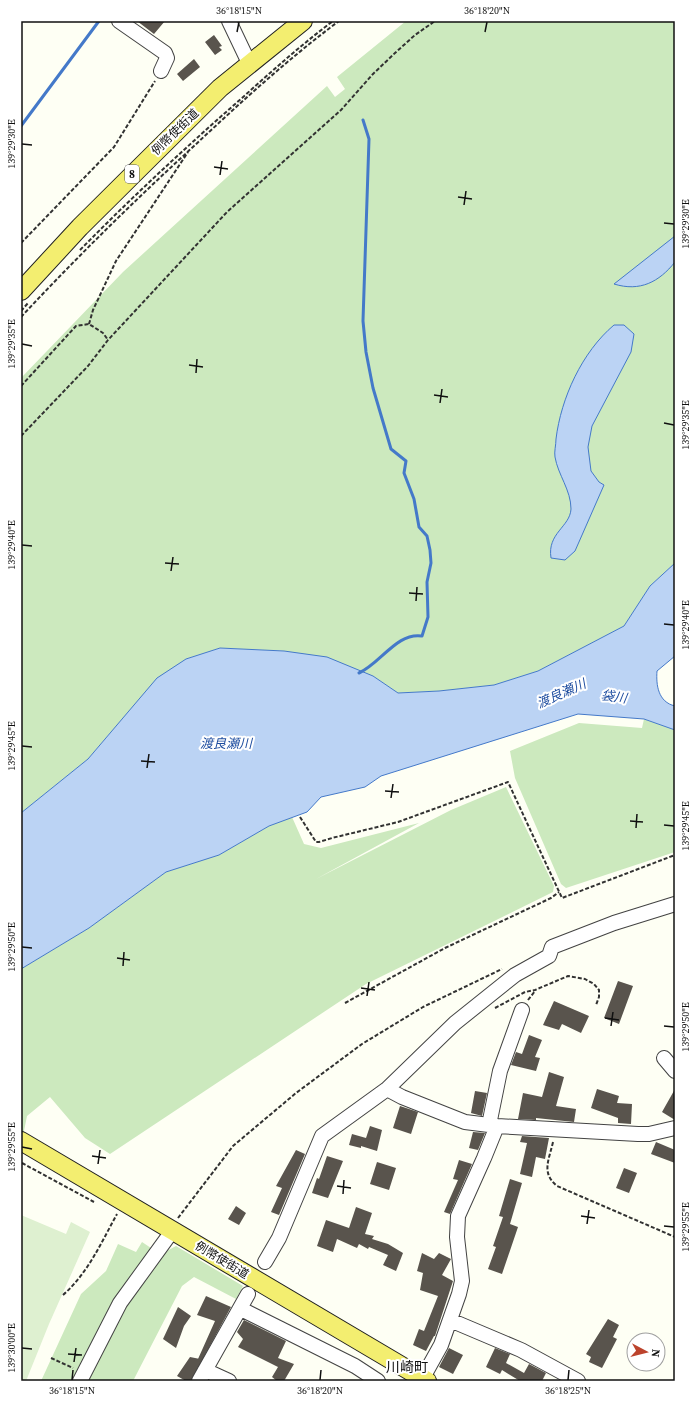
<svg xmlns="http://www.w3.org/2000/svg" width="696" height="1402" viewBox="0 0 696 1402" font-family="'Source Serif 4','Noto Sans JP',serif">
  <style>
    .green { fill: #cce9be }
    .pitch { fill: #def0d0 }
    .water { fill: #bbd3f4; stroke: #4479c9 }
    .lines { fill: none; stroke-linecap: round; stroke-linejoin: round }
    .stream { stroke: #4479c9; stroke-width: 3 }
    .building { fill: #59544d }
    .minor-casing { stroke: #434343; stroke-width: 16 }
    .major-casing { stroke: #212121; stroke-width: 20 }
    .path { stroke: #323232; stroke-width: 2; stroke-dasharray: 4 2; stroke-linecap: butt }
    .minor { stroke: #fff; stroke-width: 14 }
    .major { stroke: #f3ee70; stroke-width: 18 }
    .ticks { fill: none; stroke: #101010; stroke-width: 1.5 }
    .labels { text-anchor: middle; stroke-width: 4; stroke-linejoin: round; paint-order: stroke }
    .shield { fill: #fff; stroke: #585858; stroke-width: 1 }
    .shield-label { font-size: 11px; font-weight: bold; fill: #101010 }
    .street-label { font-size: 12px; fill: #101010; stroke: #fff }
    .water-label { font-size: 13px; font-style: italic; fill: #1d4c9f; stroke: #fff }
    .quarter-label { font-size: 14px; fill: #101010; stroke: #fff }
    .neatline { fill: none; stroke: #101010; stroke-width: 1.5 }
    .ticks-label { font-size: 10px; text-anchor: middle; fill: #101010 }
  </style>
  <rect width="100%" height="100%" fill="#fefff4"/>
  <path class="green" d="M406 21H675V563L650 586 624 626 538 671 494 685 439 691 398 693 373 676 284 651 220 648 186 659 110 733 88 759 21 813V378L123 272 327 86 335 97 345 89 337 77Z
    M644 719 675 730V852L566 888 561 884 515 778 510 751 579 723 642 728Z
    M506 787 554 886 553 892 366 984 110 1154 85 1138 50 1097 27 1116 21 1146V969L89 928 166 872 219 855 269 826 292 817 304 844 321 848 419 823 316 879 451 810Z
    M142 1242 154 1250 75 1381H41L81 1294 106 1271 118 1244 136 1252Z
    M176 1246 243 1286 236 1299 194 1277 182 1286 133 1381H86L111 1327 165 1252Z"/>
  <path class="pitch" d="M21 1215 66 1234 71 1222 90 1232 49 1324 26 1381H21Z"/>
  <path class="water" d="M675 236V262C659 282 640 292 614 284Z
    M614 325H624L634 334 631 352 592 426 588 447 591 471 599 482 604 485 575 551 565 560 551 558C547 533 570 527 571 509 571 490 558 475 555 457 554 452 556 445 556 439 561 398 582 352 614 325Z
    M675 563V656L657 671C656 685 658 702 675 706V730L644 719 578 714 381 776 365 787 321 797 307 812 269 826 219 855 166 872 89 928 21 969V813L88 759 157 678 186 659 220 648 284 651 327 657 373 676 398 693 439 691 494 685 538 671 624 626 650 586Z"/>
  <g class="lines">
    <path class="stream" d="M21 126 99 21
      M359 673C380 664 397 632 422 636L428 617 427 582 431 563 430 550 427 536 419 527 414 499 404 473 406 461 391 449 373 388 366 352 363 321 369 139 363 120"/>
  </g>
  <path class="building" d="M137 21H165L154 34Z
    M214 35 222 46 219 47 222 50 215 55 205 42Z
    M194 59 200 67 183 81 177 74Z
    M618 981 633 986 619 1024 604 1018Z
    M554 1001 589 1016 581 1033 562 1024 559 1030 543 1025Z
    M529 1035 542 1040 535 1057 540 1058 536 1071 511 1065 516 1052 522 1054Z
    M549 1072 564 1077 556 1106 576 1109 574 1122 536 1118V1120L518 1119 523 1093 542 1097Z
    M597 1089 619 1096 617 1103 632 1104 631 1124 618 1123V1118L591 1108Z
    M675 1089V1120L662 1112Z
    M475 1091 487 1093 482 1116 471 1113Z
    M400 1106 418 1112 411 1134 393 1128Z
    M370 1126 382 1130 377 1151 361 1146V1148L349 1145 352 1134 366 1138Z
    M473 1132 485 1133 478 1150 469 1148Z
    M522 1136 549 1138 545 1159 536 1157 532 1177 520 1174 527 1143 520 1142Z
    M656 1142 675 1150V1163L651 1154Z
    M296 1150 305 1154 279 1215 271 1212 282 1188 276 1186Z
    M327 1156 343 1161 328 1198 312 1193 317 1178 319 1179Z
    M459 1160 472 1164 450 1214 444 1212 458 1180 453 1179Z
    M377 1162 396 1168 389 1190 370 1184Z
    M624 1168 637 1173 629 1193 616 1188Z
    M510 1179 522 1183 510 1224 518 1227 502 1274 488 1269 496 1247 493 1246 503 1217 499 1216Z
    M236 1206 246 1213 239 1225 228 1219Z
    M356 1207 372 1213 365 1234 374 1236 372 1239 388 1244 403 1253 396 1271 383 1265 388 1255 369 1247 368 1249 359 1244 357 1248 337 1239 333 1252 317 1246 326 1220 349 1228Z
    M422 1253 434 1259 439 1253 451 1259 442 1275 453 1281 435 1336H434L426 1351 413 1345 419 1329 424 1331 438 1296 420 1290 423 1273 417 1271Z
    M206 1296 231 1307 191 1381H186L177 1376 190 1357 200 1359H198L215 1321 197 1315Z
    M178 1307 191 1316 184 1326 176 1348 163 1339Z
    M608 1319 619 1325 613 1337 617 1339 602 1368 589 1362 591 1357 586 1354Z
    M244 1320 286 1341 278 1358 294 1364 284 1381H277L272 1377 278 1367 238 1347 243 1339 237 1332Z
    M449 1348 463 1355 453 1374 439 1367Z
    M495 1348 510 1354 506 1363 524 1373 529 1364 546 1373 542 1381H520L502 1370 500 1374 486 1367Z"/>
  <g class="lines">
    <g class="minor-casing">
      <path id="minor" d="M119 21 165 53 167 58 161 71
        M229 21 249 63
        M664 1058 675 1071
        M387 1089 402 1097 465 1122 497 1126 638 1134H649L675 1128
        M489 1125 500 1071 522 1010
        M265 1262 279 1238 322 1136 387 1089 455 1023 515 975 549 956 552 947 614 923 675 904
        M241 1309 355 1366 378 1381
        M450 1320 521 1350 578 1381
        M205 1370 229 1381
        M80 1381 120 1303 173 1230
        M199 1381 248 1294
        M421 1381 441 1345 459 1294 462 1281 457 1237 458 1216 484 1158 497 1126"/>
    </g>
    <g class="major-casing">
      <path id="major" d="M21 291 80 227 220 88 303 21
        M21 1141 427 1381"/>
    </g>
    <path class="path" d="M21 243 114 147 155 81
      M80 250C132 197 186 147 242 98 272 71 301 45 333 21
      M21 311 28 303
      M21 317C76 258 134 201 194 146 240 103 288 59 339 21
      M89 324 93 310 116 261 188 152
      M21 386 76 326 89 324 103 333 108 340
      M21 436 88 366 108 340 227 212 341 110 373 74 395 53 415 35 435 21
      M300 817 316 842H319L332 838 398 822 508 782 562 898 675 855
      M528 1000 535 991
      M345 1003 445 948 551 898 559 892
      M495 1008 525 992 535 990 568 976 585 979 594 984 599 990V997L596 1005
      M553 1142C549 1160 541 1173 557 1186L675 1237
      M22 1163 94 1202
      M178 1218 233 1146 296 1093 362 1044 423 1007 502 969
      M63 1295C88 1273 101 1243 117 1214
      M51 1358 73 1368"/>
    <use href="#minor" class="minor"/>
    <use href="#major" class="major"/>
  </g>
  <path class="ticks" d="M237 32 239 22M485 32 487 22M22 144 32 145M214 167 228 169M220 175 222 161M458 197 472 199M464 205 466 191M664 223 674 224M22 344 32 346M189 365 203 367M196 373 197 359M434 395 448 397M440 403 442 389M664 423 674 425M22 545 32 546M165 563 179 564M171 571 173 557M409 593 423 594M416 601 417 587M664 624 674 625M22 746 32 747M141 761 155 762M147 768 149 754M385 791 399 792M391 798 393 784M630 821 643 822M664 825 674 826M636 828 637 814M22 947 32 948M117 958 130 960M123 966 124 952M361 988 375 990M367 996 369 982M605 1018 619 1020M611 1026 613 1012M664 1026 674 1027M22 1147 32 1149M92 1156 106 1158M98 1164 100 1150M337 1186 351 1188M343 1194 344 1180M581 1216 595 1218M587 1224 589 1210M664 1226 674 1227M22 1348 32 1349M68 1354 82 1355M74 1362 76 1348M72 1380 73 1370M320 1380 321 1370M568 1380 569 1370"/>
  <g class="labels">
    <rect class="shield" x="125" y="165" width="14" height="18" rx="3"/>
    <g class="shield-label">
      <text x="132" y="178">8</text>
    </g>
    <g class="street-label">
      <text transform="translate(175 132) rotate(-44)" y="4">例幣使街道</text>
      <text transform="translate(222 1260) rotate(31)" y="4">例幣使街道</text>
    </g>
    <g class="water-label">
      <text transform="translate(561 693) rotate(-24)" y="5">渡良瀬川</text>
      <text transform="translate(614 696) rotate(8)" y="5">袋川</text>
      <text x="226" y="748">渡良瀬川</text>
    </g>
    <g class="quarter-label">
      <text x="407" y="1372">川崎町</text>
    </g>
  </g>
  <rect width="696" height="1402" fill="none" stroke="#ffffff" stroke-width="44"/>
  <g transform="translate(646 1352) rotate(97)"><circle r="19" fill="#ffffff" stroke="#9f9f9f"/>
  <path d="M0-3L7 15L0 10L-7 15Z" fill="#bc432c"/>
  <text y="-6" font-size="11" font-weight="bold" text-anchor="middle" fill="#101010">N</text>
  </g>
  <rect x="22" y="22" width="652" height="1358" class="neatline"/>
  <g class="ticks-label">
    <text x="239" y="14">36°18'15"N</text>
    <text x="487" y="14">36°18'20"N</text>
    <text transform="translate(11 144) rotate(-90)" y="4">139°29'30"E</text>
    <text transform="translate(685 224) rotate(-90)" y="4">139°29'30"E</text>
    <text transform="translate(11 344) rotate(-90)" y="4">139°29'35"E</text>
    <text transform="translate(685 425) rotate(-90)" y="4">139°29'35"E</text>
    <text transform="translate(11 545) rotate(-90)" y="4">139°29'40"E</text>
    <text transform="translate(685 625) rotate(-90)" y="4">139°29'40"E</text>
    <text transform="translate(11 746) rotate(-90)" y="4">139°29'45"E</text>
    <text transform="translate(685 826) rotate(-90)" y="4">139°29'45"E</text>
    <text transform="translate(11 947) rotate(-90)" y="4">139°29'50"E</text>
    <text transform="translate(685 1027) rotate(-90)" y="4">139°29'50"E</text>
    <text transform="translate(11 1147) rotate(-90)" y="4">139°29'55"E</text>
    <text transform="translate(685 1227) rotate(-90)" y="4">139°29'55"E</text>
    <text transform="translate(11 1348) rotate(-90)" y="4">139°30'00"E</text>
    <text x="72" y="1394">36°18'15"N</text>
    <text x="320" y="1394">36°18'20"N</text>
    <text x="568" y="1394">36°18'25"N</text>
  </g>
</svg>
